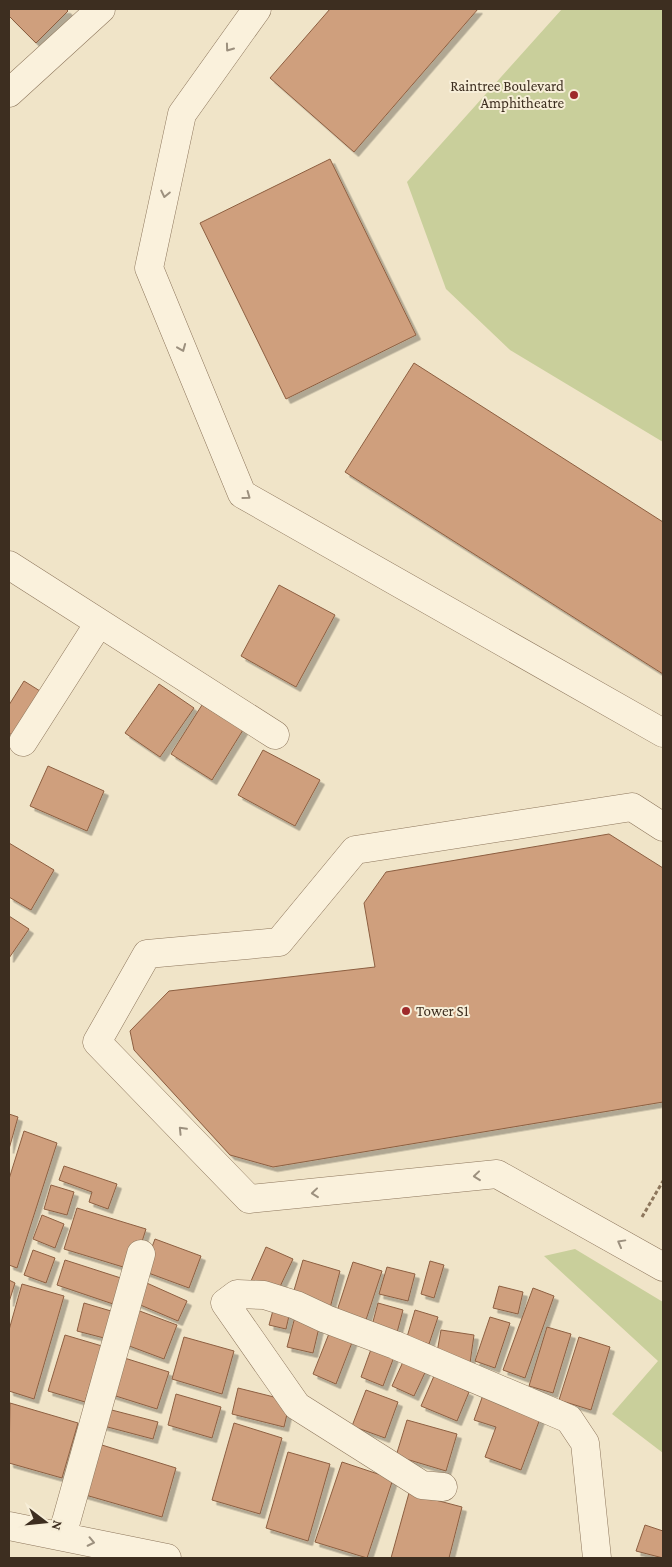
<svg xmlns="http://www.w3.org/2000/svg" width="672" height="1567" viewBox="0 0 672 1567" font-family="'Crimson Pro',serif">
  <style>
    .green { fill: #c9cf9b }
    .building { fill: #cf9f7d; stroke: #8d5f41; filter: url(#shadow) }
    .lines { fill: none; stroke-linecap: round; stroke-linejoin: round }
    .minor-casing { stroke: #8d765c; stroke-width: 29 }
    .path { stroke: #8d765c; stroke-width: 3; stroke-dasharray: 4 2.5; stroke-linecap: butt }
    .minor { stroke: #faf1dc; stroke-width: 28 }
    .oneway { stroke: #9c907e }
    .poi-dot { fill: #9e2a2b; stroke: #f7eed8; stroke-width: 2 }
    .labels { text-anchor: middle; stroke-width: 4; stroke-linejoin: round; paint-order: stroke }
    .poi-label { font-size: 15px; fill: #3d2e20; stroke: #f7eed8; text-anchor: end }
  </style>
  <defs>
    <filter id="shadow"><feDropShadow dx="4.5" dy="4.5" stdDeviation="0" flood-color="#0004"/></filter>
  </defs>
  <rect width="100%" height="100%" fill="#f0e4c8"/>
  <path class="green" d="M562 9H663V442L510 350 446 289 407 182Z
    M575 1249 663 1302V1453L612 1414 658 1361 544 1256Z"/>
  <path class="building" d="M9 9H66L68 11 36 43 9 16Z
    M330 9H478L354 152 270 78Z
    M330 159 416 335 286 399 200 223Z
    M414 363 663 522V674L345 472Z
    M279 585 335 615 296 687 241 656Z
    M24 681 40 691 12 735 9 733V705Z
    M159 684 194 708 160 757 125 733Z
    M202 705 243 730 212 780 171 754Z
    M263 750 320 780 295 826 238 795Z
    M48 766 104 791 87 831 30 806Z
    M609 834 663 868V1102L273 1167 230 1155 134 1050 130 1031 169 991 375 967 364 903 386 872Z
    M9 843 54 870 31 910 9 897Z
    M9 916 29 929 9 958Z
    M9 1114 18 1117 9 1149Z
    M24 1131 57 1143 17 1268 9 1265V1179Z
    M64 1166 117 1184 108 1209 89 1202 92 1192 59 1180Z
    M51 1185 74 1192 67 1215 44 1209Z
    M77 1208 146 1229 133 1270 64 1249Z
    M42 1215 64 1224 55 1248 33 1239Z
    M155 1239 201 1256 189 1288 143 1271Z
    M266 1247 293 1259 277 1293 251 1281Z
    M33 1250 55 1258 46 1283 24 1275Z
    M65 1260 127 1280 119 1306 57 1285Z
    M303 1260 340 1271 330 1308 292 1297Z
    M430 1261 444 1265 434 1298 421 1294Z
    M353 1262 382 1271 364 1326 335 1317Z
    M387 1267 415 1274 408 1301 379 1294Z
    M9 1280 15 1283 9 1302Z
    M140 1280 187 1301 178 1321 131 1301Z
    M22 1284 64 1296 34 1399 9 1391V1330Z
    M499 1286 523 1292 518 1314 493 1308Z
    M533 1288 554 1296 525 1378 503 1370Z
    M84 1303 111 1311 104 1338 77 1331Z
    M275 1303 291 1307 286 1329 269 1325Z
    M378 1303 403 1310 395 1340 370 1333Z
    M129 1307 177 1325 164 1359 116 1341Z
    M415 1310 438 1317 429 1344 407 1337Z
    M296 1313 321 1319 313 1353 287 1347Z
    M490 1317 510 1323 495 1368 475 1361Z
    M547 1327 571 1334 553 1393 529 1386Z
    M441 1330 474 1335 470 1363 436 1358Z
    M330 1331 353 1340 336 1384 313 1374Z
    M65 1335 102 1346 85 1402 48 1391Z
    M184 1337 234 1351 222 1394 172 1379Z
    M579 1337 610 1347 591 1410 559 1400Z
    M374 1341 397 1349 383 1386 361 1377Z
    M407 1353 429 1364 414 1396 392 1386Z
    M115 1355 169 1372 157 1409 103 1392Z
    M434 1376 469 1392 457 1421 421 1406Z
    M238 1388 290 1401 284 1427 232 1414Z
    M366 1390 398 1402 385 1438 352 1426Z
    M176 1394 221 1407 212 1438 168 1425Z
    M483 1395 541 1416 521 1470 485 1457 496 1427 474 1420Z
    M10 1403 78 1423 62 1478 9 1463Z
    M104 1408 158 1422 153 1439 100 1425Z
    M407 1420 457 1434 446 1471 396 1456Z
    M234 1423 282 1438 260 1514 212 1500Z
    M89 1441 176 1468 162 1517 75 1492Z
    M288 1452 330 1464 308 1541 266 1528Z
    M342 1462 393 1479 367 1558 315 1542Z
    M409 1493 462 1507 449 1558H391Z
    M645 1525 663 1531V1558L636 1551Z"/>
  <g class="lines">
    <g class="minor-casing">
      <path id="minor" d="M257 9 182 114 149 268 242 494 663 733
        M9 93 101 9
        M9 565 275 735
        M23 742 99 623
        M663 827 632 807 355 850 279 942 147 954 97 1042 249 1199 497 1174 663 1267
        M443 1487 422 1485 297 1406 225 1303 237 1294 264 1295 296 1305 326 1319 395 1345 569 1419 585 1443 597 1558
        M9 1526 167 1558
        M62 1536 141 1254"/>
    </g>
    <path class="path" d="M642 1217 663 1181"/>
    <use href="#minor" class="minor"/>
  </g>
  <defs><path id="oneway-chevron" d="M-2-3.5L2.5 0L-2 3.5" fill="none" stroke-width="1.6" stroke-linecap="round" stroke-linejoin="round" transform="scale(1.25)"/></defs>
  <g class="oneway">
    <use href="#oneway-chevron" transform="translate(229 48) rotate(126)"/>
    <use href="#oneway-chevron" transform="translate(165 194) rotate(102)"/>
    <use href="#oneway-chevron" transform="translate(182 348) rotate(68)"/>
    <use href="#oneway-chevron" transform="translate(247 496) rotate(36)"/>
    <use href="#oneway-chevron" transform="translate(182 1130) rotate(-134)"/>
    <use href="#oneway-chevron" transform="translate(477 1176) rotate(174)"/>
    <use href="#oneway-chevron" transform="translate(315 1193) rotate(174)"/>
    <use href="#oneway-chevron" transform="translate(621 1243) rotate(-151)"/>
    <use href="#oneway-chevron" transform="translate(91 1542) rotate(12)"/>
  </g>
  <g class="poi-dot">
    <circle cx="574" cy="95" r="5"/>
    <circle cx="406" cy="1011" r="5"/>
  </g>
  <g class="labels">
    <g class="poi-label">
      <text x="564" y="91">Raintree Boulevard<tspan x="564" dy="17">Amphitheatre</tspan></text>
      <text x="416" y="1016" text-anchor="start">Tower S1</text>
    </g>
  </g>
  <rect width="672" height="1567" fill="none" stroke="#3d2e20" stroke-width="20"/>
  <g transform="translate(45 1522) rotate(106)" stroke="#f7eed8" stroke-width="4" paint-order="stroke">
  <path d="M0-4L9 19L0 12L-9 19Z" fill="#3d2e20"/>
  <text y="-8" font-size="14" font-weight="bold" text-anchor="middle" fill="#3d2e20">N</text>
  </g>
</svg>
